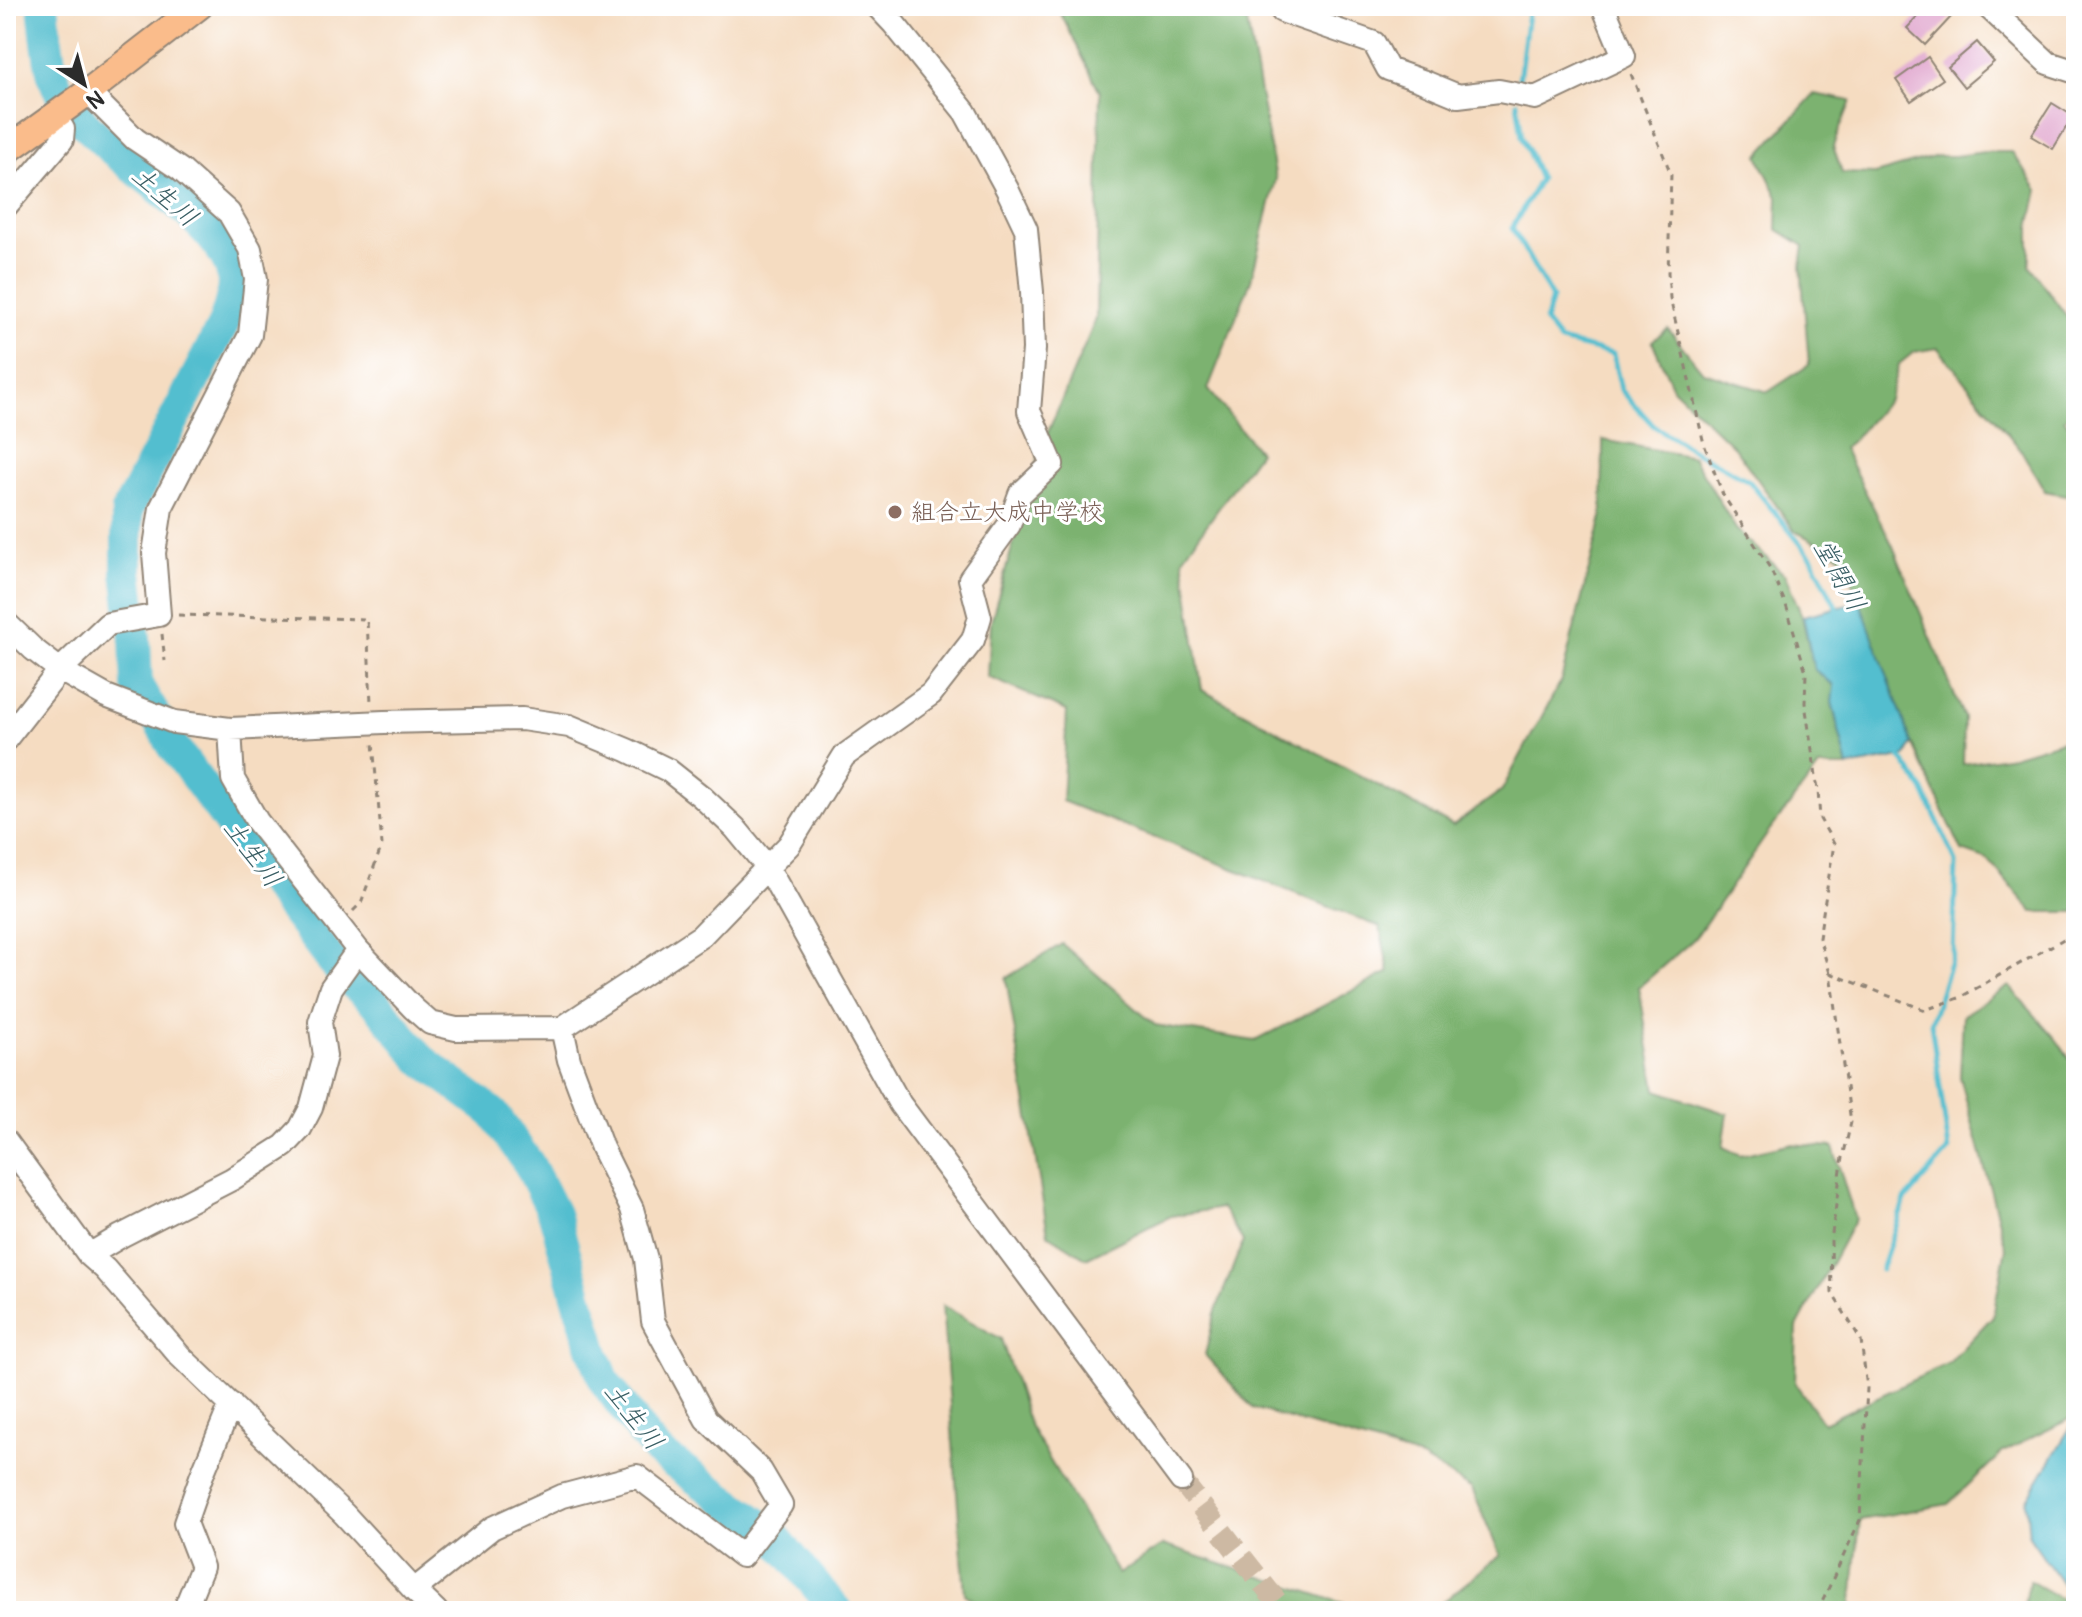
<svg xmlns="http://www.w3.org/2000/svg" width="2082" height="1617" viewBox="0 0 2082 1617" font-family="Pangolin,'Klee One',sans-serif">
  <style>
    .forest { fill: #7bb270; stroke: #536e4e; stroke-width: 2 }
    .water { fill: #53becf; stroke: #3f747d; stroke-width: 2 }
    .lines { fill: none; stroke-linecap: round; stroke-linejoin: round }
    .stream { stroke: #53becf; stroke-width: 5 }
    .river { stroke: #53becf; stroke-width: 32 }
    .building { fill: #e2aad0 }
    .minor-tunnel { stroke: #cdb9a3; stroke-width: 22; stroke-dasharray: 22 11; stroke-linecap: butt }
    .minor-casing { stroke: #908476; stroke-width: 26 }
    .major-casing { stroke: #908476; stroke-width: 30 }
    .path { stroke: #908476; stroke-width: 3; stroke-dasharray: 6 6; stroke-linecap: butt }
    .minor { stroke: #fff; stroke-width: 22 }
    .major { stroke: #fabc8b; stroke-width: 26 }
    .education-dot { fill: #8d6e63; stroke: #fff; stroke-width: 3 }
    .labels { text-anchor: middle; stroke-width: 6; stroke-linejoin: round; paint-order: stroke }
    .education-label { font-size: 24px; fill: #785e54; stroke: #fff; text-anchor: start }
    .water-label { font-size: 26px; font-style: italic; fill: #395e64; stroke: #fff }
  </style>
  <rect width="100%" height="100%" fill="#fff"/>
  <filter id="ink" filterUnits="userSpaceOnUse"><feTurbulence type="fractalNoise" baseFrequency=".0125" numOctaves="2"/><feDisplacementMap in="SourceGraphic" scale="16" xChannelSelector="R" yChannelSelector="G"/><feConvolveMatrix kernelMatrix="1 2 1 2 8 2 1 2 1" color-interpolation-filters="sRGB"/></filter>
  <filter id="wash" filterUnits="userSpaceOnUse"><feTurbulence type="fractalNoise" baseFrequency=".006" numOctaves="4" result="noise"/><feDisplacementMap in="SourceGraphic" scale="32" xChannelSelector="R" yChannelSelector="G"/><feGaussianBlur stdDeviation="1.8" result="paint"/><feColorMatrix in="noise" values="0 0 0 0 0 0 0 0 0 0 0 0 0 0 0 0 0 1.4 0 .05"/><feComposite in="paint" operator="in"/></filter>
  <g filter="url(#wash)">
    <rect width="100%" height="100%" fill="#f5dcc1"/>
    <path class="forest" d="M1057 6H1244L1276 179 1251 280 1208 389 1259 452 1183 558 1202 690 1453 826 1502 790 1561 681 1602 517 1603 440 1693 457 1736 529 1785 575 1802 616 1814 669 1835 686 1832 703 1848 767H1819L1768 833 1695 938 1639 987 1656 1090 1728 1114 1723 1147 1740 1155 1788 1144 1833 1147 1855 1219 1797 1327 1795 1383 1823 1423 1949 1363 1993 1316 2006 1248 1960 1077 1963 1015 2009 986 2056 1039 2076 1068V1416L2003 1452 1948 1504 1860 1520 1851 1611H1432L1500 1555 1472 1489 1421 1458 1253 1408 1205 1355 1215 1313 1243 1241 1222 1208 1171 1216 1086 1258 1048 1234 1006 978 1062 944 1155 1025 1255 1041 1389 972 1380 927 1062 801 1067 711 988 677 991 621 1040 451 1096 319 1100 92Z
      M1814 94 1851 101 1833 146 1842 173 1875 174 1937 156H1955L1984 152H2012L2038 190 2030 227V266L2076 329V409L2064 419 2076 436V497L2045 491 2021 450 1938 348 1914 352 1899 364 1889 399 1852 441 1843 448 1892 544 1964 718 1963 764 2012 756 2076 737V912H2033L1988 860 1962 851 1912 743 1843 557 1795 531 1734 447 1673 388 1652 341 1668 329 1703 372 1768 392 1809 365 1801 266 1804 246 1777 229 1778 197 1758 156Z
      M942 1305 1001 1339 1030 1427 1118 1574 1163 1545 1367 1611H988L965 1594Z
      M2030 1581 2076 1607V1611H2022Z"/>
    <path class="water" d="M1860 602 1912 743 1906 756 1848 767 1832 702 1834 686 1814 669 1803 616Z
      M2076 1418V1604L2029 1536 2026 1501Z"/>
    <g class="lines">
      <path class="stream" d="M1518 88 1529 6
        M1517 102 1522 137 1540 179 1512 228 1552 298 1545 322 1560 341 1613 354 1621 390 1654 426 1694 451 1749 481 1812 558 1839 612
        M1881 1270 1905 1200 1949 1150 1931 1023 1953 954 1956 862 1923 789 1898 754"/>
      <path class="river" d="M43 6C46 28 48 72 59 90 73 114 95 135 116 153 148 182 225 232 232 275 235 291 229 307 224 323L127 511V572L135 639 137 685 173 746 284 899 343 975 376 1003 421 1059 493 1113 529 1164 554 1214 593 1351 605 1382 642 1433 657 1451 772 1533 837 1611"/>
    </g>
    <g id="blocks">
      <path class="building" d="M1928 6H1942L1952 16 1925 45 1907 28Z
        M1977 42 1994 62 1964 87 1948 67Z
        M1928 57 1943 79 1911 101 1896 80Z
        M2052 103 2073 116 2053 149 2031 136Z"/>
    </g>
  </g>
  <g filter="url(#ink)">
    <use href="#blocks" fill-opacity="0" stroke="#908476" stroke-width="2"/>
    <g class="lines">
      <path class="minor-tunnel" d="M1181 1480 1284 1611"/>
      <g class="minor-casing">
        <path id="minor" d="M1279 6 1282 11 1374 43 1388 69 1422 81 1458 96 1499 91 1535 98 1624 56 1603 6
          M1987 6 2048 63 2076 72
          M6 206 62 140 63 129 54 116
          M6 623 33 649 60 670 106 696 174 722 230 729 384 722 522 719 569 726 627 750 668 770 702 797 735 828 768 868 900 1104 1181 1480
          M230 729 233 779 257 821 358 950 413 1008 430 1023 456 1029 562 1028 701 936 789 845 844 756 931 694 973 640 980 617 970 579 1009 525 1020 494 1052 464 1029 411 1034 349 1032 292 1026 229 1007 189 965 112 894 24 877 6
          M6 739 60 670 108 624 159 615 154 553 161 508 250 335 256 279 250 249 229 213 181 170 135 139 88 92
          M6 1141 89 1255 105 1269 180 1356 344 1514 414 1590 436 1611
          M89 1255 121 1236 232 1179 284 1146 300 1129 311 1108 325 1056 320 1022 331 988 358 950
          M414 1590 492 1528 562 1496 637 1476 742 1556 781 1505 761 1471 706 1419 653 1321 646 1259 632 1209 602 1148 569 1060 562 1028
          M188 1611 187 1604 202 1567 185 1523 201 1477 231 1404"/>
      </g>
      <g class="major-casing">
        <path id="major" d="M6 151 88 92 199 6"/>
      </g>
      <path class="path" d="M1631 74 1671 174 1668 273 1670 298 1704 444 1723 495 1770 568 1786 605 1806 672 1805 703 1818 790 1820 819 1834 844 1819 938 1830 973 1851 1122 1842 1162 1831 1241 1832 1293 1861 1340 1867 1388 1860 1520 1818 1611
        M178 615 367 619 371 703
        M162 634 165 661
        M353 911 361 903 382 845 373 743
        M1830 973 1925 1010 1959 998 2076 932"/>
      <use href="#minor" class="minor"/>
      <use href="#major" class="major"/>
    </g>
  </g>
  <circle class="education-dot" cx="895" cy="512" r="8"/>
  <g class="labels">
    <g class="education-label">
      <text x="911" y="520">組合立大成中学校</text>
    </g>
    <g class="water-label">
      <text transform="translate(165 196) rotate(41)" y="9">土生川</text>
      <text transform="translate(1840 575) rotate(61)" y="9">堂閉川</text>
      <text transform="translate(253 853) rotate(53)" y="9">土生川</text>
      <text transform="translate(634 1416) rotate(52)" y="9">土生川</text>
    </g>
  </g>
  <rect width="2082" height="1617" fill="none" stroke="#fff" stroke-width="32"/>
  <g transform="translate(84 84) rotate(144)" stroke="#ffffff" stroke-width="6" paint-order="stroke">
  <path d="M0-6L14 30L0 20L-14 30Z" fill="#2b2b2b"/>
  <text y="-12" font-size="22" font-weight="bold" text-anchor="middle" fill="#2b2b2b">N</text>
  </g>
</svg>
